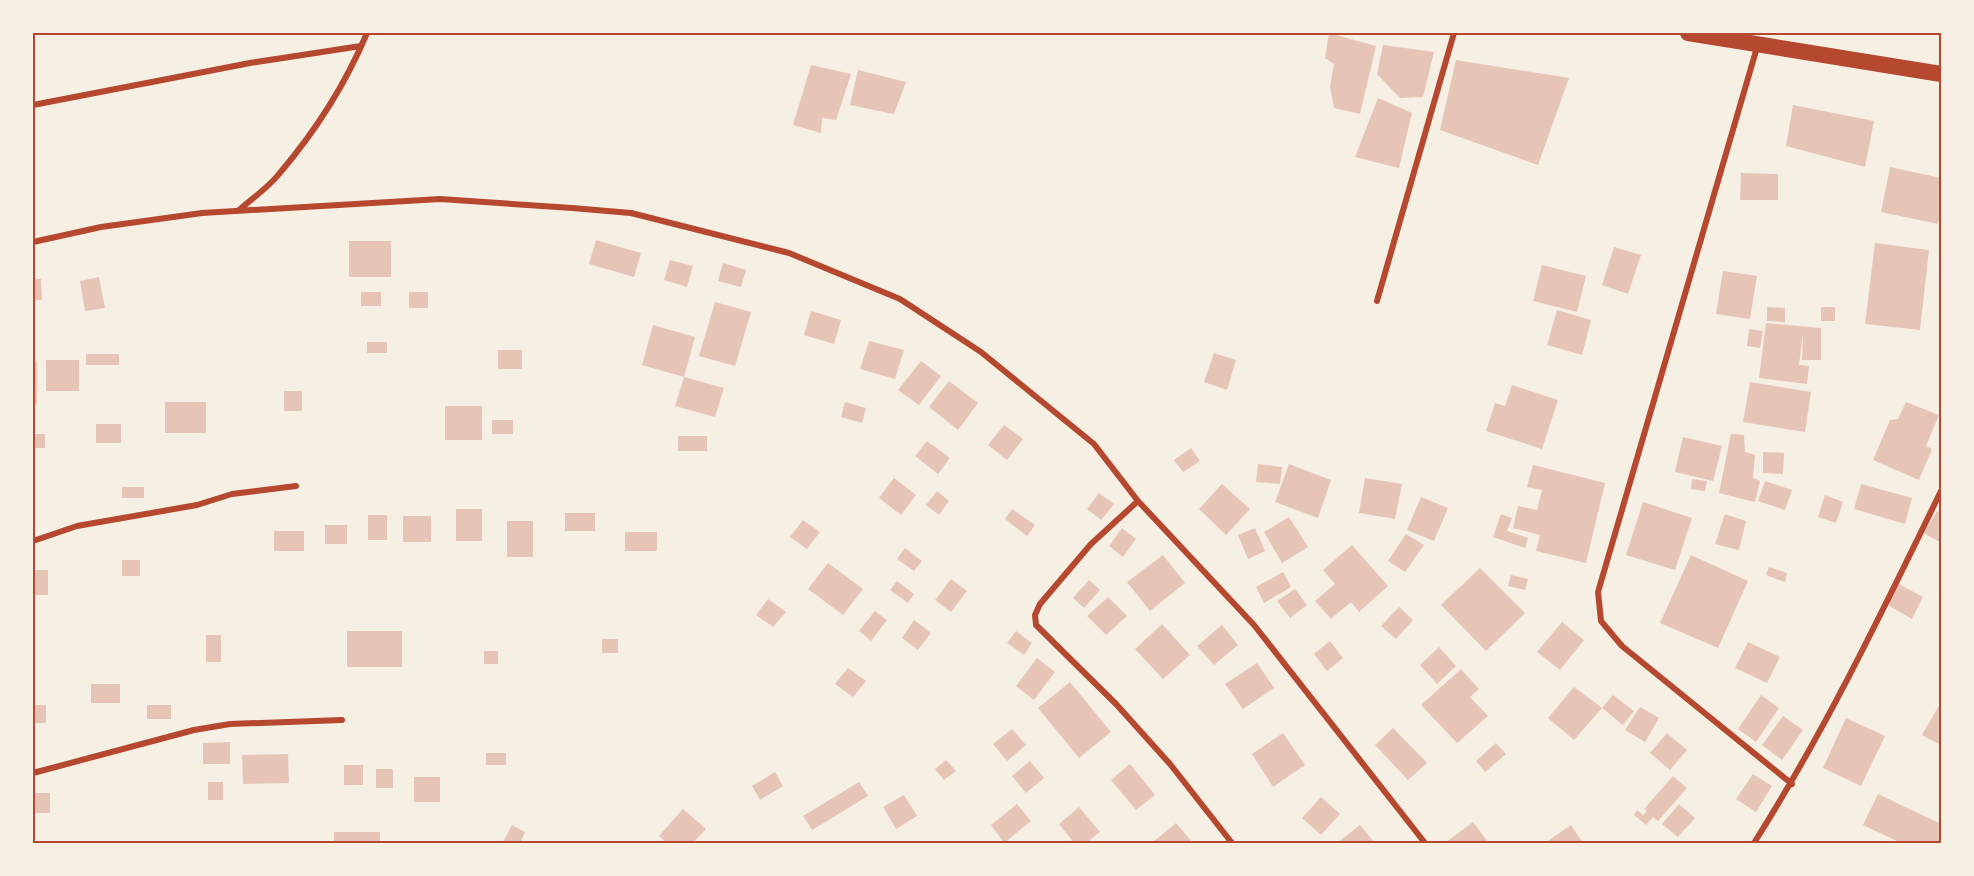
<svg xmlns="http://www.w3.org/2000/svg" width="1974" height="876" viewBox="0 0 1974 876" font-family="'Noto Sans',sans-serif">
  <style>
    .building { fill: #e6c5b7 }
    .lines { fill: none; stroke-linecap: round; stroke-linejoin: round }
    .minor { stroke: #b5482f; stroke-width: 6 }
    .trunk { stroke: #b5482f; stroke-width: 16 }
    .neatline { fill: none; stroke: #b5482f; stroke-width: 2 }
  </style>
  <rect width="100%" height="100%" fill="#f6efe4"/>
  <path class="building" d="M1329 33 1376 46 1360 114 1334 108 1330 87 1334 64 1325 58Z
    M1383 45 1434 52 1423 97 1400 98 1377 74Z
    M1456 60 1569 78 1538 165 1440 130Z
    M811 65 851 74 836 120 822 118 821 133 793 125Z
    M858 70 906 82 894 114 850 105Z
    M1378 98 1412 113 1399 168 1355 157Z
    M1793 105 1874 121 1865 167 1786 146Z
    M1890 167 1941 178V210L1938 224 1881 212Z
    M1741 173 1778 174V200H1740Z
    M596 240 641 253 634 277 589 264Z
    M349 241H391V277H349Z
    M1875 243 1929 250 1920 330 1865 324Z
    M1614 247 1641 255 1628 294 1602 285Z
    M670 260 693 266 687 287 664 280Z
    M723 263 746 270 741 287 718 281Z
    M1542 265 1586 276 1577 312 1533 301Z
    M1723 271 1757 276 1750 319 1716 314Z
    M99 277 105 308 85 311 80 281Z
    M33 279H41L42 300H33Z
    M361 292H381V306H361Z
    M409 292H428V308H409Z
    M715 302 751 312 735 366 699 356Z
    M1767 307 1785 308V322L1767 321Z
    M1821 307H1835V321H1821Z
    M1557 310 1591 320 1582 355 1547 345Z
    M811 311 841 320 834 344 804 335Z
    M1766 323 1821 328V360H1802L1803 333 1799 365 1809 366 1807 384 1759 378Z
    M653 325 695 337 684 377 642 365Z
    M1749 329 1763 331 1760 348 1747 346Z
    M869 341 904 350 895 379 860 369Z
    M367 342H387V353H367Z
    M498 350H522V369H498Z
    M1214 353 1236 360 1227 390 1204 382Z
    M86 354H119V365H86Z
    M46 360H79V391H46Z
    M921 361 941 376 919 405 898 390Z
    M33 362H37V404H33Z
    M684 377 724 388 715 417 675 406Z
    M949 381 978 403 958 430 929 407Z
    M1750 382 1811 392 1805 432 1743 422Z
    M1512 385 1558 400 1542 449 1486 431 1495 403 1505 406Z
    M284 391H302V411H284Z
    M165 402H206V433H165Z
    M845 402 866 408 862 423 841 417Z
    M1906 402 1939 415 1926 446 1932 449 1919 480 1873 460 1890 420 1898 419Z
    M445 406H482V440H445Z
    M492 420H513V434H492Z
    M96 424H121V443H96Z
    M1004 425 1023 439 1007 460 988 445Z
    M33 434H45V448H33Z
    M1731 434 1744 435 1745 452 1755 455 1753 478 1760 481 1755 502 1719 493Z
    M678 436H707V451H678Z
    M1683 437 1722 446 1713 481 1675 472Z
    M927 441 950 458 938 474 915 456Z
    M1191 448 1200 461 1183 472 1174 460Z
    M1763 452 1784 453 1783 474 1763 473Z
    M1258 464 1282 467 1280 484 1256 482Z
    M1289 464 1331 480 1318 518 1275 502Z
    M1533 465 1605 483 1586 563 1536 551 1540 535 1513 528 1518 506 1537 510 1542 490 1527 487Z
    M894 478 916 495 901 515 879 498Z
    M1365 478 1402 484 1395 519 1359 513Z
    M1692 479 1707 481 1705 491 1691 489Z
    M1765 481 1792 490 1785 510 1758 501Z
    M1222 484 1250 509 1226 535 1199 509Z
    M1861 484 1912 498 1905 524 1854 509Z
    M122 487H144V498H122Z
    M937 491 949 501 939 515 926 505Z
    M1099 493 1114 504 1101 520 1087 509Z
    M1825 495 1843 502 1836 523 1818 517Z
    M1421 497 1448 508 1434 541 1407 530Z
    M1643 502 1692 518 1675 570 1626 555Z
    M456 509H482V541H456Z
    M1012 509 1035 525 1027 536 1005 519Z
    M1937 511 1941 513V543L1924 533Z
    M565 513H595V531H565Z
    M1501 514 1512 518 1507 531 1528 538 1525 548 1493 537Z
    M1725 514 1746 521 1739 550 1715 544Z
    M368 515H387V540H368Z
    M403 516H431V542H403Z
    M1289 517 1308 547 1282 563 1264 532Z
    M803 520 820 532 807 549 790 537Z
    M507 521H533V557H507Z
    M325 525H347V544H325Z
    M1122 528 1136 539 1123 557 1109 546Z
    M1255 528 1265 551 1248 559 1238 535Z
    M274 531H304V551H274Z
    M625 532H657V551H625Z
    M1406 534 1424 545 1405 572 1388 561Z
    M1352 545 1388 586 1359 612 1351 602 1331 619 1315 601 1335 584 1323 570Z
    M905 548 922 561 914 571 897 559Z
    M1163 555 1185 583 1150 611 1127 582Z
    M1691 555 1748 581 1718 648 1660 623Z
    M122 560H140V576H122Z
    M828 563 863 589 843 615 808 589Z
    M1769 567 1787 573 1785 582 1766 575Z
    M1480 568 1525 613 1486 651 1441 605Z
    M33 570H48V595H33Z
    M1283 572 1291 587 1264 603 1256 587Z
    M1511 575 1528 579 1525 590 1508 586Z
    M951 579 967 591 951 612 935 600Z
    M1089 580 1100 590 1084 608 1073 598Z
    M897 581 914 594 908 603 890 590Z
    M1897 583 1923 597 1912 619 1886 604Z
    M1295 589 1307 605 1290 618 1277 601Z
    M1108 597 1127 616 1106 635 1087 616Z
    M768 599 786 612 773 627 756 615Z
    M1399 607 1413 620 1396 639 1381 626Z
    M875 611 887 620 871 641 859 631Z
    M914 620 931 633 918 650 902 638Z
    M1562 622 1584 640 1560 670 1537 652Z
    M1162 624 1190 655 1163 679 1135 649Z
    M1222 625 1238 645 1214 665 1197 646Z
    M347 631H402V667H347Z
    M1016 631 1032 643 1024 655 1007 643Z
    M206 635H221V662H206Z
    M602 639H618V653H602Z
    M1330 641 1343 658 1327 671 1314 654Z
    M1748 642 1780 657 1767 683 1735 668Z
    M1439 647 1456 666 1437 684 1420 665Z
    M484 651H498V664H484Z
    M1037 658 1055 672 1034 700 1016 686Z
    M1257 663 1274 688 1243 709 1225 684Z
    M848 668 866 681 853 697 835 684Z
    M1461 669 1479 689 1470 697 1488 716 1457 743 1421 705Z
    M1070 682 1111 732 1079 758 1038 708Z
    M91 684H120V703H91Z
    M1574 687 1602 708 1613 695 1634 711 1623 725 1602 708 1574 740 1548 718Z
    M1761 695 1779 708 1756 742 1738 729Z
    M1941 702V745L1922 735Z
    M33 705H46V723H33Z
    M147 705H171V719H147Z
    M1640 707 1659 718 1645 742 1625 730Z
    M1783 716 1803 730 1782 760 1762 745Z
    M1846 718 1885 736 1861 786 1823 768Z
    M1393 728 1427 763 1408 780 1375 745Z
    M1012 729 1026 745 1007 761 993 744Z
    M1283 733 1305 765 1273 787 1252 754Z
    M1667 733 1687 750 1670 770 1650 753Z
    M230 742V764H203V743Z
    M1496 743 1506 754 1485 772 1476 761Z
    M486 753H506V765H486Z
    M288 754 289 783 243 784 242 755Z
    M946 760 956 771 944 780 935 769Z
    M1030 761 1044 778 1026 793 1012 776Z
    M1130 764 1155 795 1136 810 1111 780Z
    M344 765H363V785H344Z
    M376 769H393V788H376Z
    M775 772 783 786 760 800 752 786Z
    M1753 774 1772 786 1756 812 1736 799Z
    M1673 776 1687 788 1658 821 1653 817 1646 825 1634 815 1637 810 1643 815 1647 811 1644 809Z
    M414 777H440V802H414Z
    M208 782H223V800H208Z
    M859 782 868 796 812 830 803 816Z
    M34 793H50V813H34Z
    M1878 794 1941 824V843H1901L1863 825Z
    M904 795 917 816 896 829 883 807Z
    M1321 797 1340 814 1321 835 1302 818Z
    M1017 804 1031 821 1004 843 991 825Z
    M1679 804 1695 818 1678 837 1662 824Z
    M1079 807 1100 832 1086 843H1074L1059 824Z
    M683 809 706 829 693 843H667L659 836Z
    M1473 822 1489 843H1445Z
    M1176 823 1193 843H1152Z
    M512 825 525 832 520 843 503 842Z
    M1360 825 1375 843H1337Z
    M1571 825 1583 843H1545Z
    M334 832H380V843H334Z"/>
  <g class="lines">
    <path class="minor" d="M1758 44 1598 592 1601 621 1622 646 1792 784
      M33 105 250 63 361 46
      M238 211C251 199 268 188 279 174 314 133 346 83 367 33
      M33 242 101 227 202 213 440 199 572 208 631 213 789 253 900 299 981 352 1094 444 1138 501 1254 625 1425 843
      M1377 301 1454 33
      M1138 501 1091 544 1040 604 1035 615 1036 625 1116 704 1170 764 1232 843
      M33 541 77 526 197 505 232 494 296 486
      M33 773 194 730 230 724 342 720
      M1754 843C1825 731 1883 610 1941 491"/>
    <path class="trunk" d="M1688 33 1941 74"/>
  </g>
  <rect width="1974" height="876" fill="none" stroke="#f6efe4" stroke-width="69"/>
  <rect x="34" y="34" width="1906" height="808" class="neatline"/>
</svg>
